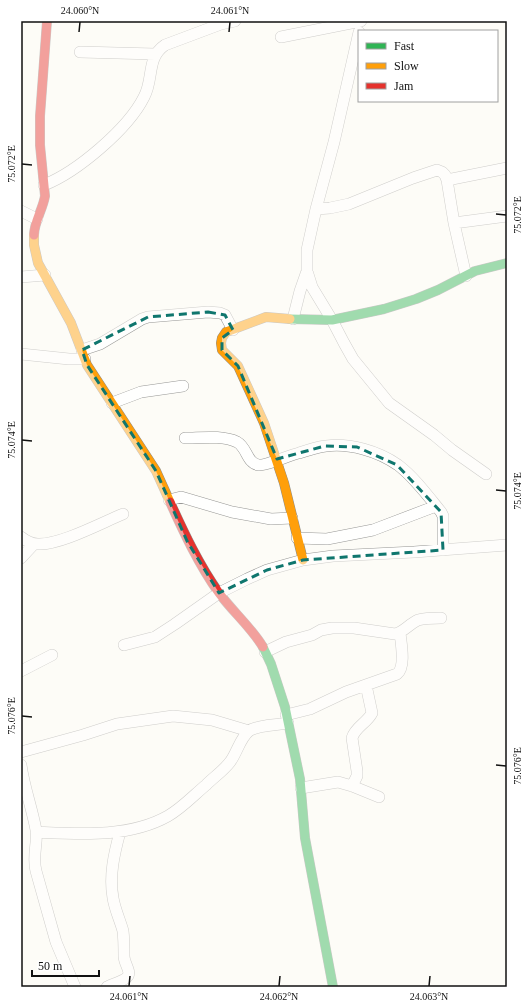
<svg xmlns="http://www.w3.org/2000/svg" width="528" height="1008" viewBox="0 0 528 1008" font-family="'Times New Roman',serif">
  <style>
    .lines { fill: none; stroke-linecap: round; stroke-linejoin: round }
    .street-casing { stroke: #979795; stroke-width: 12 }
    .fast-casing { stroke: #8e8d8b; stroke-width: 10 }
    .slow-casing { stroke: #8e8d8b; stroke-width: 10 }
    .jam-casing { stroke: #8e8d8b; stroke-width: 10 }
    .street { stroke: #fffffe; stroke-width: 11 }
    .fast { stroke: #30b455; stroke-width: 9 }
    .slow { stroke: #ff9f0a; stroke-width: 9 }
    .jam { stroke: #e5322d; stroke-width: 9 }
    .marked { fill: none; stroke: #0f766e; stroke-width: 3; stroke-dasharray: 8 5; stroke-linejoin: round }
    .ticks { fill: none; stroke: #111; stroke-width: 1.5 }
    .neatline { fill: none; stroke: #111; stroke-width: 1.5 }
    .ticks-label { font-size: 10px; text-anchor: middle; fill: #111 }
  </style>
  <rect width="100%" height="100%" fill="#fdfcf7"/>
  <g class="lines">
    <g class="street-casing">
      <path id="street" d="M359 32 334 142 316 209 307 250V271L312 287 332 320 344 343 353 359 389 403 434 435 452 450 486 474
        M281 37 361 21
        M80 52 155 54
        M447 180 507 168
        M44 185C77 172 128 129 144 97 154 79 146 58 165 45L221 24 235 21
        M316 209 330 208 349 204 413 178 437 170 442 172 445 175 447 180 454 223 466 276
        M21 211 37 219
        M454 223 507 216
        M21 277 45 275
        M293 319 300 291 307 271
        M82 350 100 344 142 319 148 317 208 312 220 313 225 315 233 330
        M21 354 69 359H85
        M112 403 141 392 183 386
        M185 438C201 438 222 435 237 442 247 447 247 464 259 465 265 466 290 455 299 453 308 450 317 447 326 446 350 443 378 451 398 465 414 477 428 496 441 512L443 516V550
        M169 500 181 497 232 512 271 519 292 518
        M21 537C26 541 31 544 38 544 60 545 101 523 123 514
        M297 538 327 539 373 530 436 506
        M21 558 34 544
        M124 645 155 637 175 624 219 593 247 579 267 570 303 560 333 556 414 552 507 545
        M265 652 286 642 312 635 321 630 332 628H354L395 634C404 632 409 624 418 620 425 618 433 618 441 618
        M21 671 52 655
        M286 715 310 709 346 692 397 674C406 667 401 643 400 633
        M21 752 83 735 117 724 173 716 212 720 249 731
        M21 765C24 787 32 808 36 830 38 843 32 856 36 871L56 942 75 987
        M352 786 357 776V771L352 738C355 727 367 723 372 713L366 685
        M301 788 338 782 352 786 379 797
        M36 832C79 834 129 838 168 816 182 808 194 795 206 785 214 777 223 771 230 762 237 753 240 738 249 731 257 725 278 725 288 723
        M107 987C112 984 125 981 128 976 131 971 124 963 124 956 124 947 124 939 123 931 120 920 115 910 113 898 109 876 114 854 120 832"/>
    </g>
    <g class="fast-casing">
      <path id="fast" d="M290 319 332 320 384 309 416 299 438 290 475 271 507 263
        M263 647 271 664 285 707 300 779 305 838 333 987"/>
    </g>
    <g class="slow-casing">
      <path id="slow" d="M34 235V245L38 263 71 323 87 365 156 471 170 502
        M290 319 266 317 226 332 222 338 221 343 222 350 238 366 264 423 284 483 303 560"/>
    </g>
    <g class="jam-casing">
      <path id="jam" d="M34 235C34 222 43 209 45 196L40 145V116L47 21
        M170 502C184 533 199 565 219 593 233 612 251 627 263 647"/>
    </g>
    <use href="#street" class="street"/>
    <use href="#fast" class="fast"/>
    <use href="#slow" class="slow"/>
    <use href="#jam" class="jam"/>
  </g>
  <path d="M0 0H528V1008H0ZM208 312 225 315 233 330 222 338V350L238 366 277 459 325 446 357 447 397 465 441 512 443 550 303 560 267 570 219 593 187 541 156 471 87 365 82 350 148 317Z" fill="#fdfcf7" fill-opacity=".55" fill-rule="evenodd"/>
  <path class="marked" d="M208 312 225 315 233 330 222 338V350L238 366 277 459 325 446 357 447 397 465 441 512 443 550 303 560 267 570 219 593 187 541 156 471 87 365 82 350 148 317Z"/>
  <path class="ticks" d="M79 32 80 22M229 32 230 22M22 164 32 165M496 214 506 215M22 440 32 441M496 490 506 491M22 716 32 717M496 765 506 766M129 986 130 976M279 986 280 976M429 986 430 976"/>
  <rect width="528" height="1008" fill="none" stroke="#ffffff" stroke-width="44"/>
  <rect x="358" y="30" width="140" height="72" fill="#ffffff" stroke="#a0a0a0"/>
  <rect x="366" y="43" width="20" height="6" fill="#30b455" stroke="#a0a0a0"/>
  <text x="394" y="50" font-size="12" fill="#111111">Fast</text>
  <rect x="366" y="63" width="20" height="6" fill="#ff9f0a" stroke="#a0a0a0"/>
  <text x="394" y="70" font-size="12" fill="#111111">Slow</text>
  <rect x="366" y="83" width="20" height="6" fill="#e5322d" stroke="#a0a0a0"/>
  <text x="394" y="90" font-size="12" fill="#111111">Jam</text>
  <path d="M32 970v6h67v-6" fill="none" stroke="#111111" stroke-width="2"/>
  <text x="38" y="970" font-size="12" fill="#111111" stroke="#ffffff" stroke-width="3" paint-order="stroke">50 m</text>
  <rect x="22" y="22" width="484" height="964" class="neatline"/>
  <g class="ticks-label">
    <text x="80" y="14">24.060°N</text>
    <text x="230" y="14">24.061°N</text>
    <text transform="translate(11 164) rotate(-90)" y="4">75.072°E</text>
    <text transform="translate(517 215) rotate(-90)" y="4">75.072°E</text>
    <text transform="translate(11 440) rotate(-90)" y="4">75.074°E</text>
    <text transform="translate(517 491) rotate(-90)" y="4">75.074°E</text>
    <text transform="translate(11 716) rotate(-90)" y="4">75.076°E</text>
    <text transform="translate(517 766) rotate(-90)" y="4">75.076°E</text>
    <text x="129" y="1000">24.061°N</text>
    <text x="279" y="1000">24.062°N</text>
    <text x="429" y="1000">24.063°N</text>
  </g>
</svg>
